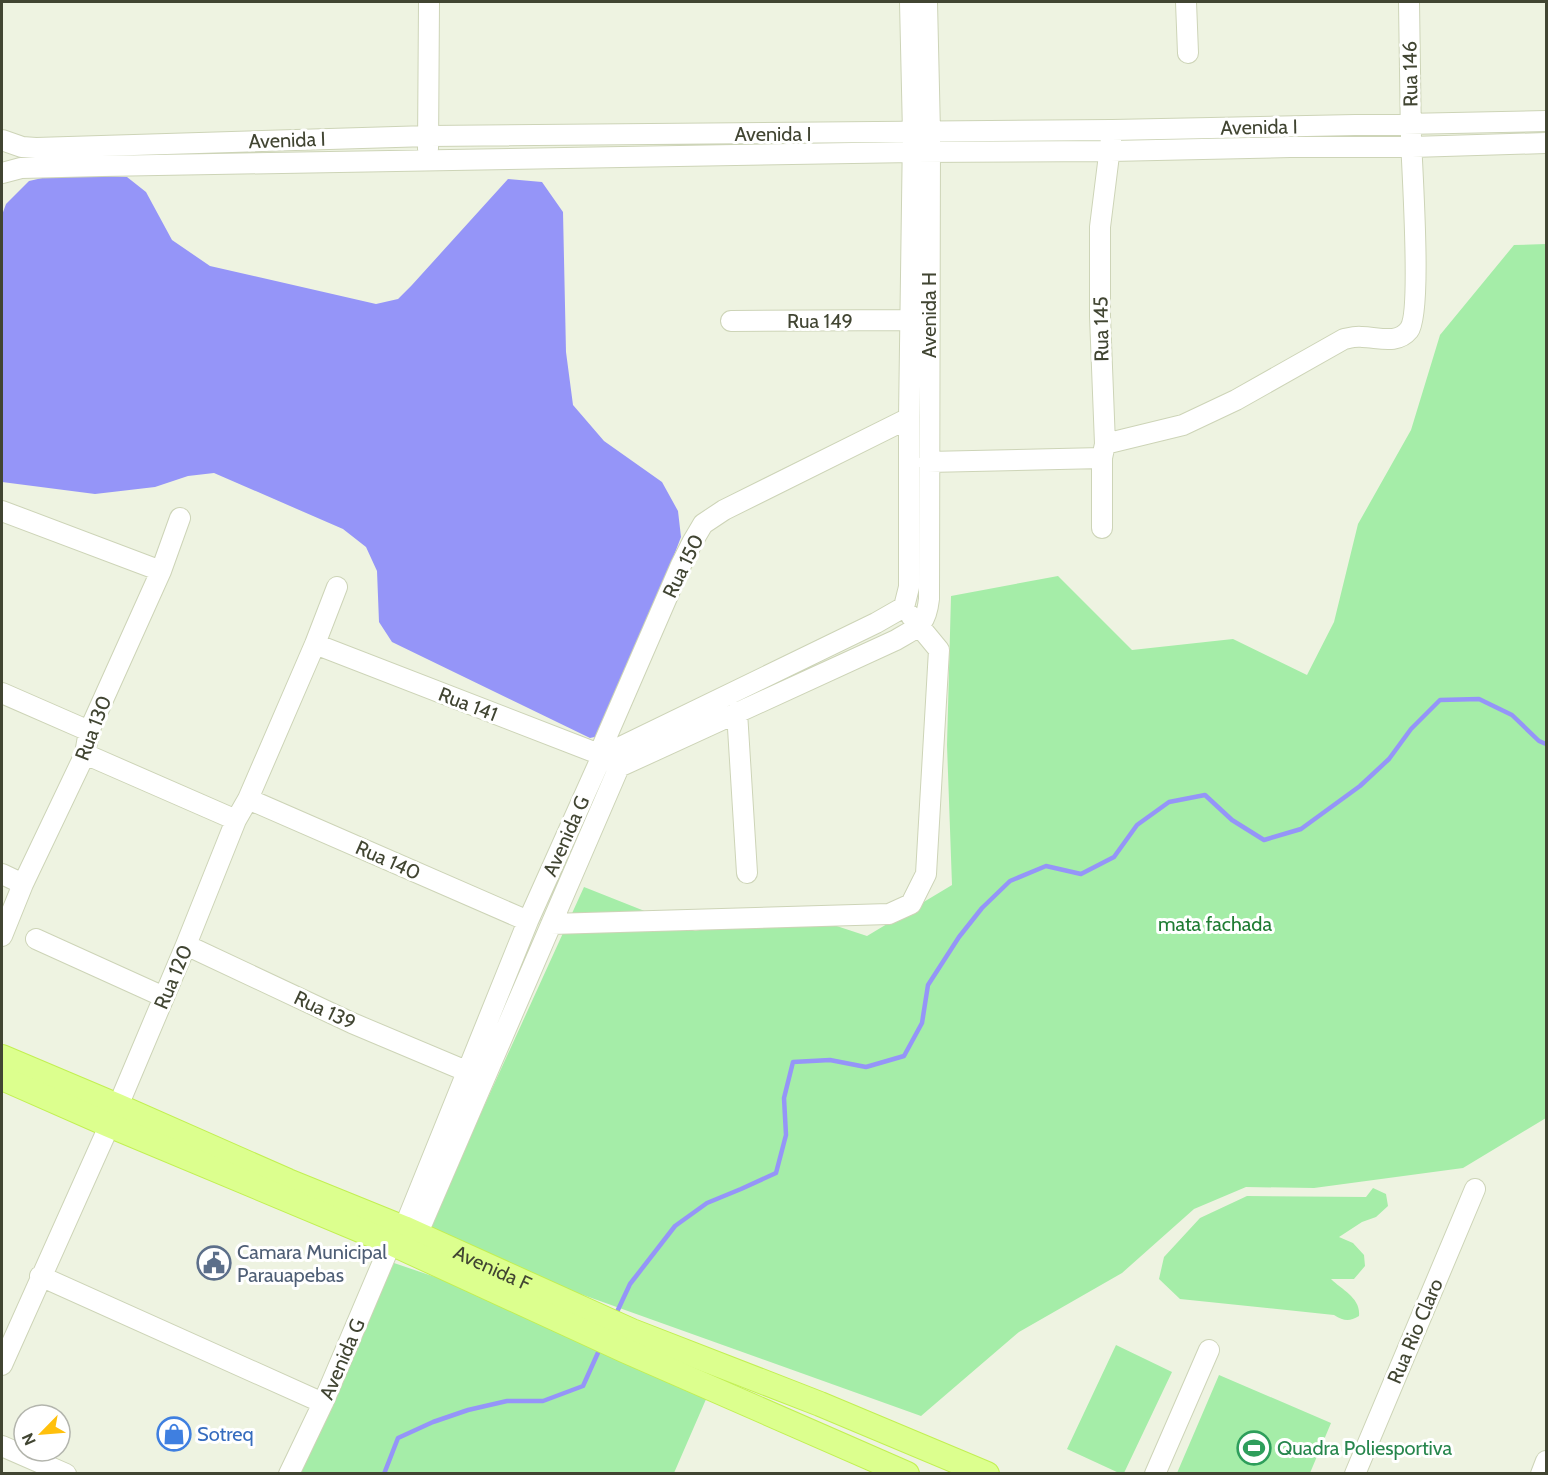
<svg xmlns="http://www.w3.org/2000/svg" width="1548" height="1475" viewBox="0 0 1548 1475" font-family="Cabin,sans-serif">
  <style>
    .green { fill: #a5eda8 }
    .water { fill: #9595f8 }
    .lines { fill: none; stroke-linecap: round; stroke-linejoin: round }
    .stream { stroke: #9595f8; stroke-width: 4.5 }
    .minor-casing { stroke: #cdd4b7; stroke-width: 22 }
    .major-casing { stroke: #c2f052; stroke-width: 26 }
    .minor { stroke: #fff; stroke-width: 20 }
    .major { stroke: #dcff8e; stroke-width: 24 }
    .labels { text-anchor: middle; stroke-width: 6; stroke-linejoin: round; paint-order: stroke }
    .street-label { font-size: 20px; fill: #414532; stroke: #fff }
    .park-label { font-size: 20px; fill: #1f7c33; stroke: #fff }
    .service-label { font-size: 20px; fill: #4e5e75; stroke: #fff; text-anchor: start }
    .shop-label { font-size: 20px; fill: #366cbe; stroke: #fff; text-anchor: start }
    .leisure-label { font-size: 20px; fill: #27864d; stroke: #fff; text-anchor: start }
  </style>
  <rect width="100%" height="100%" fill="#eef3e1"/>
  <path class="green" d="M1546 244V1118L1463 1168 1314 1188 1246 1187 1194 1209 1122 1273 1019 1332 921 1416 424 1238 584 887 695 931 788 910 867 936 952 885 947 745 951 596 1058 576 1132 650 1233 639 1307 675 1334 622 1358 524 1411 430 1440 335 1514 245Z
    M1373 1188 1386 1194 1388 1206 1376 1217 1362 1222 1339 1237 1353 1243 1364 1255 1365 1266 1354 1279H1331C1342 1290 1361 1298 1359 1316 1349 1322 1344 1321 1334 1315L1180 1299 1159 1279 1164 1257 1200 1218 1247 1196 1366 1197Z
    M394 1263 447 1281 707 1397 674 1473 293 1474Z
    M1116 1345 1172 1372 1124 1473H1119L1067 1449Z
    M1219 1375 1331 1423 1310 1473H1177Z"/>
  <path class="water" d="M60 174 127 177 146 192 172 240 210 266 376 304 398 299 412 285 508 179 542 182 563 212 566 352 573 405 604 441 662 482 678 511 681 537 607 731 599 736 590 738 392 642 379 622 377 571 366 547 343 529 214 473 188 476 155 487 95 494 2 482V215L6 204 29 181Z"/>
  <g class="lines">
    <path class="stream" d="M616 1314 630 1284 675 1226 707 1203 741 1189 776 1173 786 1135 784 1098 793 1062 830 1060 866 1067 904 1056 922 1023 928 985 959 937 982 908 1010 881 1046 866 1081 874 1114 857 1137 825 1169 802 1205 795 1232 820 1264 840 1301 829 1360 786 1389 759 1411 729 1440 700 1479 699 1512 715 1539 741 1546 744
      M384 1474 398 1438 433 1422 468 1410 507 1401H543L583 1386 601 1346"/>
    <g class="minor-casing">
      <path id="minor" d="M1186 2 1188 53
        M2 140 22 147 36 148 429 136 1112 130 1546 121
        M428 149 429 2
        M2 173 21 168 102 166 913 152 1111 151 1290 147H1412L1546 143
        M731 321 910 320
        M1105 444 1183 425 1236 400 1344 339C1349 338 1356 336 1362 337 1378 337 1397 345 1409 330 1422 313 1412 169 1411 139 1410 93 1410 47 1409 2
        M928 462 1102 458
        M2 511 161 571
        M1102 528V458L1105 444 1100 316V227L1111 139
        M904 607 909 587V418L913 133 910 2
        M315 644 599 754 609 761
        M2 693 89 731
        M737 712 747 873
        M85 754 236 820
        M599 754 681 565 693 541 703 524 724 510 909 418
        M248 799 528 921
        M2 874 23 884
        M551 924 889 914 911 904 926 874 939 650 911 616
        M2 936 23 884 85 754 89 731 161 571 180 518
        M36 939 164 997
        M186 945 352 1023 466 1071
        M404 1228 528 921 602 756 876 623 904 607
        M417 1235 619 767 896 640C918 627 926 626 929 599L930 133 927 2
        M40 1276 323 1403
        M2 1365 118 1106 186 945 236 820 248 799 315 644 337 587
        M2 1446 66 1474
        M289 1474 323 1403 391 1243
        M1155 1474 1209 1350
        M1355 1474 1475 1189
        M1541 1474 1546 1461"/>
    </g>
    <g class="major-casing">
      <g id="major">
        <path id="s1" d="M2 1057 118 1106 288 1181 404 1228 632 1331 820 1404 987 1474"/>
        <path d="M2 1078 109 1125 391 1243 626 1351 907 1474"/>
      </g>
    </g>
    <use href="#minor" class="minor"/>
    <use href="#major" class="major"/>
  </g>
  <defs>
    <g id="civic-ring" transform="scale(1.725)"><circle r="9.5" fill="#fff" stroke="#5c6f8a" stroke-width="1.5"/><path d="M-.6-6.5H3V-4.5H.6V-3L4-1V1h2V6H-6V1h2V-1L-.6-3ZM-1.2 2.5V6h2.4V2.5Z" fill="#5c6f8a"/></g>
    <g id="shop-ring" transform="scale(1.725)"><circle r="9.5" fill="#fff" stroke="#3f7fe0" stroke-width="1.5"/><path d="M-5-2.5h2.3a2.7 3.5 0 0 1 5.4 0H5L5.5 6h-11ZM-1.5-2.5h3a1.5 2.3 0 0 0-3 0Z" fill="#3f7fe0"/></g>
    <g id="stadium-ring" transform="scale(1.725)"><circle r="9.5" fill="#fff" stroke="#2e9e5b" stroke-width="1.5"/><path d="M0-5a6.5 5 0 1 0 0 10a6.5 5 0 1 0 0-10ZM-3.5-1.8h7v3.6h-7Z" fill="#2e9e5b"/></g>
  </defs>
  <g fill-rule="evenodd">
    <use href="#civic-ring" x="214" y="1263"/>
    <use href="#shop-ring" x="174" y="1434"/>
    <use href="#stadium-ring" x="1254" y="1448"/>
  </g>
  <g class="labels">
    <g class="street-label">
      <text transform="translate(1410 74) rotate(-91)" y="7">Rua 146</text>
      <text transform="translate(1259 127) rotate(-1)" y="7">Avenida I</text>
      <text x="773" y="141">Avenida I</text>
      <text transform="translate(287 140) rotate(-2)" y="7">Avenida I</text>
      <text transform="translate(929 315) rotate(-90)" y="7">Avenida H</text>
      <text x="820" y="328">Rua 149</text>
      <text transform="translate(1101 329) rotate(-91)" y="7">Rua 145</text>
      <text transform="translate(683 566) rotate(-64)" y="7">Rua 150</text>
      <text transform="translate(468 704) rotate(21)" y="7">Rua 141</text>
      <text transform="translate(93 728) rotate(-69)" y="7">Rua 130</text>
      <text transform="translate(566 836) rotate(-66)" y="7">Avenida G</text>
      <text transform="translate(388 860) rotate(24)" y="7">Rua 140</text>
      <text transform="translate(173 977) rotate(-67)" y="7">Rua 120</text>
      <text transform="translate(325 1010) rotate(25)" y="7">Rua 139</text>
      <text dy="7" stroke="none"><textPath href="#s1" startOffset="534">Avenida F</textPath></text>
      <text transform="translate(1415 1331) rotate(-67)" y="7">Rua Rio Claro</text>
      <text transform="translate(342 1359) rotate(-67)" y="7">Avenida G</text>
    </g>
    <g class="park-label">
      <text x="1215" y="931">mata fachada</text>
    </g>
    <g class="service-label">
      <text x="237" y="1259">Camara Municipal<tspan x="237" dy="23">Parauapebas</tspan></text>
    </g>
    <g class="shop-label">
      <text x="197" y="1441">Sotreq</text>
    </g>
    <g class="leisure-label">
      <text x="1277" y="1455">Quadra Poliesportiva</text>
    </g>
  </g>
  <rect width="1548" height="1475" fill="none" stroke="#414532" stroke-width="6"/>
  <g transform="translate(42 1433) rotate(245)"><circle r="28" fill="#ffffff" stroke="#b3b5ad" stroke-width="1.5"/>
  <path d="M0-4.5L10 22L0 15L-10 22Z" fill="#ffc00c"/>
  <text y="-9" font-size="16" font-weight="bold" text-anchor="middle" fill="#414532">N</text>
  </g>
</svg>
